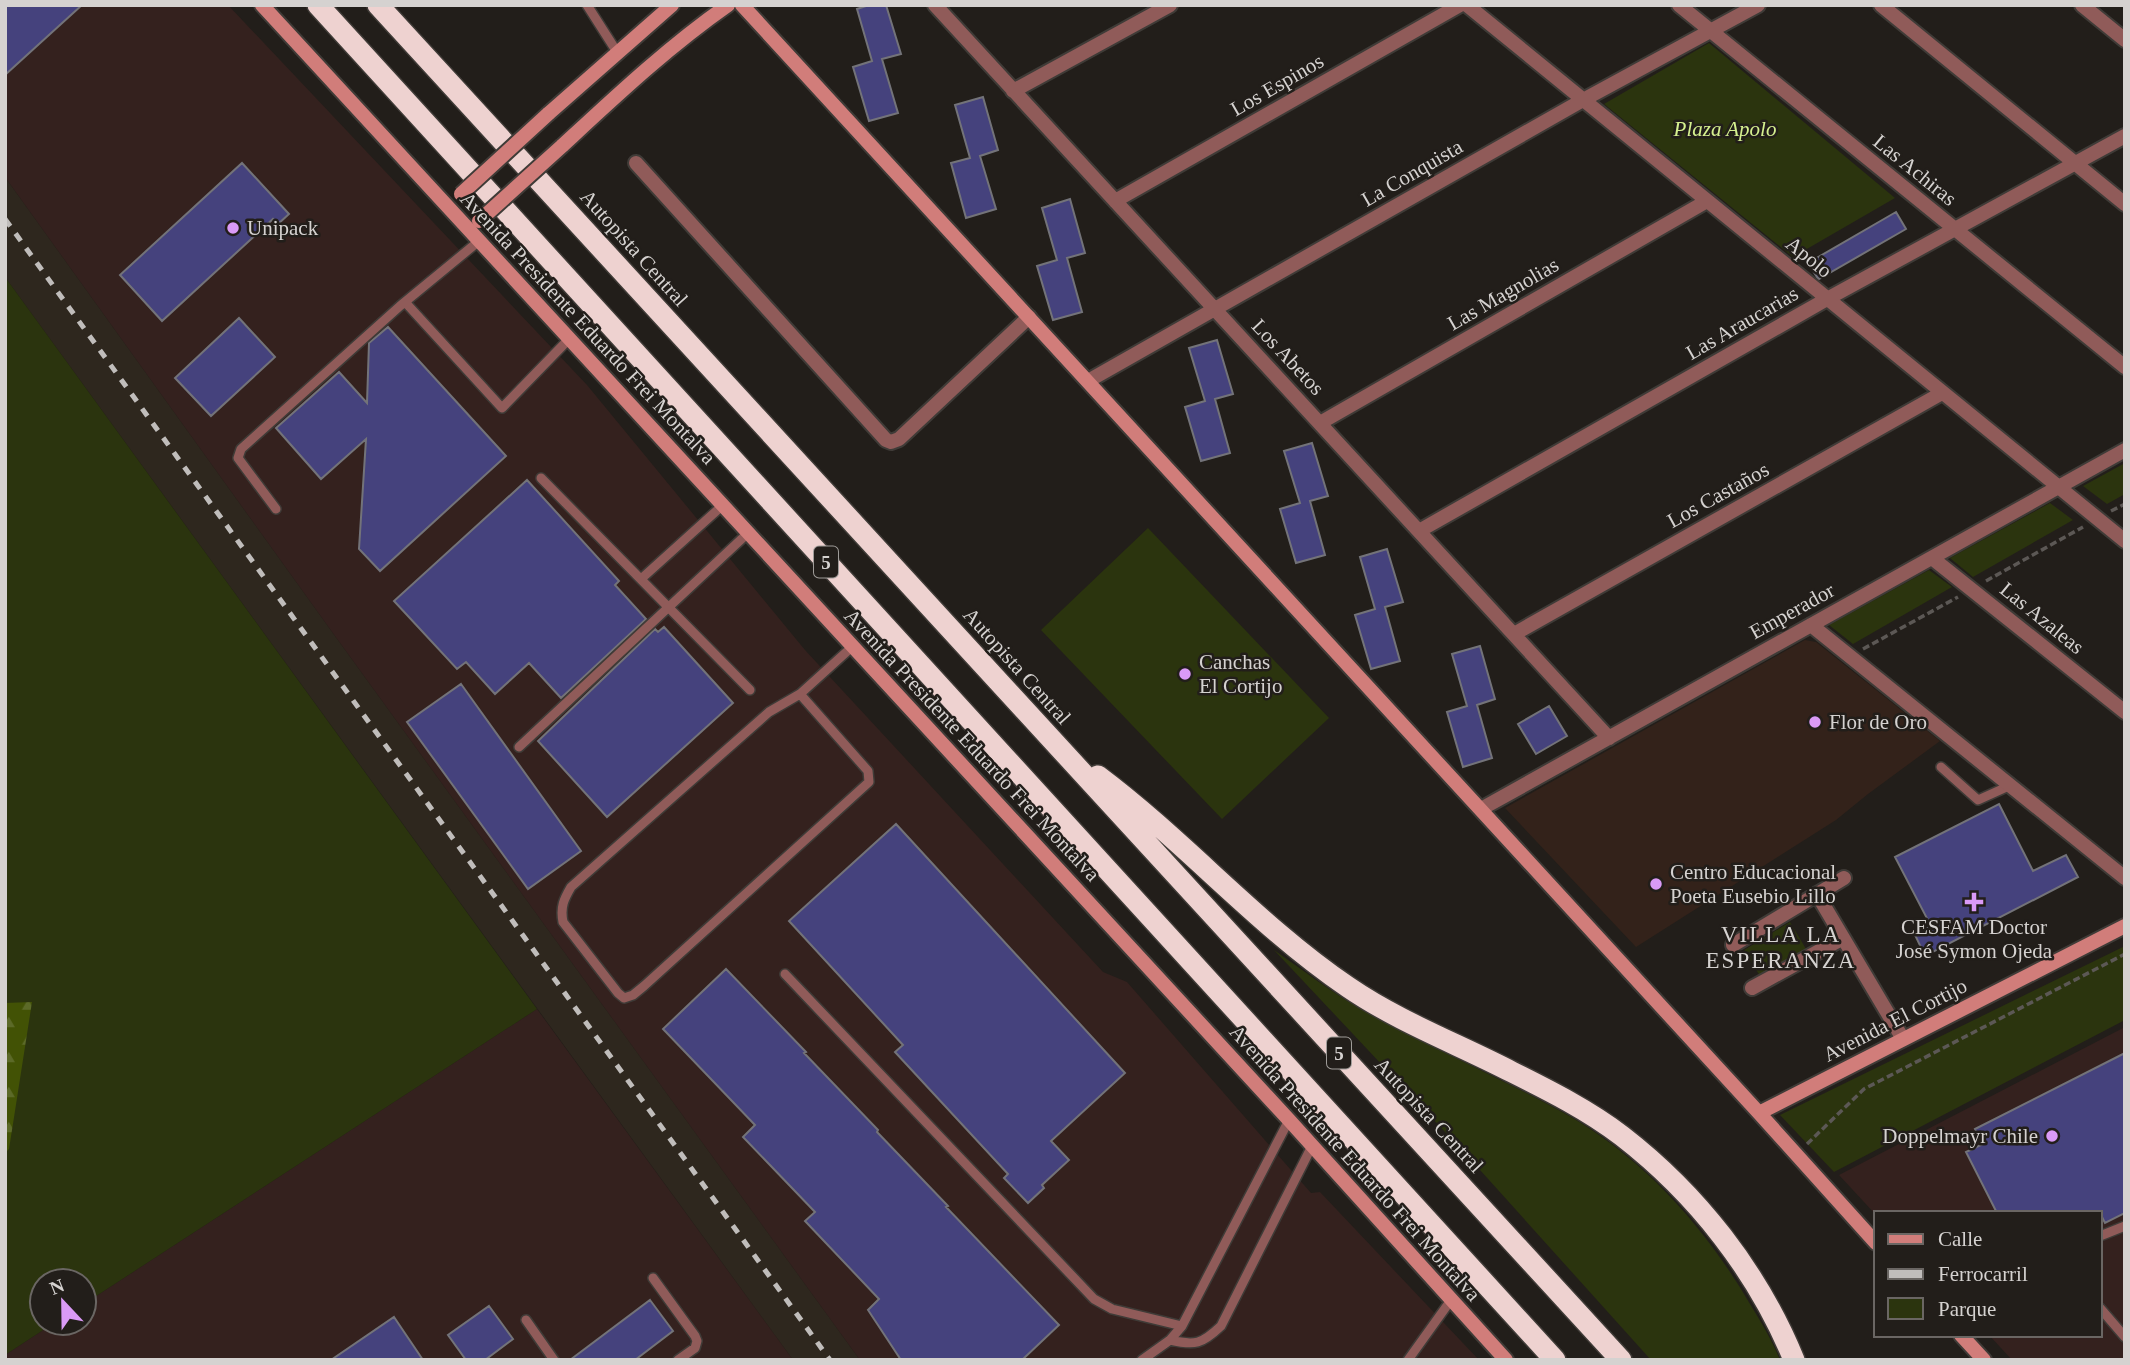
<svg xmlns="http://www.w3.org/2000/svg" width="2130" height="1365" viewBox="0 0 2130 1365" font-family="'Times New Roman',serif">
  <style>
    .built { fill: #2e271e }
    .industrial { fill: #34211e }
    .education { fill: #33221a }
    .green { fill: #2b340e }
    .forest { fill: url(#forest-firs) }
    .building { fill: #45427d; stroke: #737379; stroke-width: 2 }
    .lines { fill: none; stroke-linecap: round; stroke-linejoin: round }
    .lane-casing { stroke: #3f3b37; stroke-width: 12 }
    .street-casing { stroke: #3f3b37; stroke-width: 18 }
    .secondary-casing { stroke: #3f3b37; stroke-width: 18 }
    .highway-casing { stroke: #3f3b37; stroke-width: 24 }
    .path { stroke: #5c5855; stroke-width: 3.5; stroke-dasharray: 7 3.5; stroke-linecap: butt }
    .lane { stroke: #905b59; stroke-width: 9 }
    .street { stroke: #905b59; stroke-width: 14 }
    .secondary { stroke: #d17d7a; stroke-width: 14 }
    .highway { stroke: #eed2d0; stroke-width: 21 }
    .rail { stroke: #c0bdbb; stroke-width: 5; stroke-dasharray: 9 9; stroke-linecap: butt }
    .secondary-bridge-casing { stroke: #3f3b37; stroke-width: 18; stroke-linecap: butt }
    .secondary-bridge { stroke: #d17d7a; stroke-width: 14 }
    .poi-dot { fill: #da9af6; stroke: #221e1a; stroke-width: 2.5 }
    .labels { text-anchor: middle; stroke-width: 5; stroke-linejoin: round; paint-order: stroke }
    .shield { fill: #221e1a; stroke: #9f9c99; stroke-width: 2 }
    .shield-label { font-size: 19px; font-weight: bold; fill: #d5d2d0 }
    .street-label { font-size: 21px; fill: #d5d2d0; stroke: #221e1a }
    .park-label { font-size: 21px; font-style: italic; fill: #d5f08f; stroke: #221e1a }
    .poi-label { font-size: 21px; fill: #d5d2d0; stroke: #221e1a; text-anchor: start }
    .neighbourhood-label { font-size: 23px; letter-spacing: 2px; fill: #d5d2d0; stroke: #221e1a }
  </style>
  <defs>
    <pattern id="forest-firs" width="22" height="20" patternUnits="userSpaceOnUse" patternTransform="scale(1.75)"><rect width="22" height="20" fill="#425205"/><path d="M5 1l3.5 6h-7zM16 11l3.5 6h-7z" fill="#5c6a28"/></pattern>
  </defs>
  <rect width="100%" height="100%" fill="#221e1a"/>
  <path class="built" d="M5 177 330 629 860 1360H793L5 277Z"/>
  <path class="industrial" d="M5 5H228L587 385 805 650 1103 972 1127 982 1311 1193 1320 1192 1479 1360H860L330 629 5 177Z
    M537 1009 793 1360H5V1355L54 1323H84V1304Z
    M2125 1027V1360H2012L1989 1335H2100V1213H1876V1215L1839 1175Z"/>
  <path class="education" d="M1805 640 1816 642 1940 741 1868 794 1836 820 1636 947 1505 808Z"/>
  <path class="green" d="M1709 43 1895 198 1793 257 1604 104Z
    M5 277 537 1009 84 1304V1281H42V1323H54L5 1355Z
    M2125 463V494L2107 504 2083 486Z
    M2050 503 2073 520 1973 577 1950 558Z
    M1148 528 1329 718 1222 819 1041 630Z
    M1929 570 1952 587 1853 644 1829 625Z
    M1790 922 1806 949 1760 976 1744 950Z
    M2125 946V1020L1834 1172 1780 1115Z
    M1274 950C1304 971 1334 994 1366 1012 1431 1048 1499 1077 1564 1113 1643 1157 1705 1227 1750 1304 1761 1322 1772 1340 1780 1360H1651L1462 1150Z"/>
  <path class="forest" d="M32 1002 9 1149 5 1153V1003Z"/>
  <path class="building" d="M5 5H82L5 75Z
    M869 5H886L901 54 882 59 898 113 869 121 853 67 872 61 857 9Z
    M983 97 998 150 980 156 996 209 966 218 951 163 970 158 955 105Z
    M242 163 289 214 278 224 273 219 162 321 120 275Z
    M1070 199 1085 253 1067 258 1082 312 1053 320 1037 266 1057 260 1042 208Z
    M1896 212 1906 229 1819 279 1817 277 1808 263Z
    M239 318 275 357 211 416 175 378Z
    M388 327 506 456 380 571 359 549 366 439 321 479 276 428 339 372 367 403 369 343Z
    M1217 340 1233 394 1215 399 1230 453 1201 461 1185 407 1205 401 1189 348Z
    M1312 443 1328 496 1310 501 1325 555 1296 563 1280 509 1300 503 1284 451Z
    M527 480 619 581 615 585 646 619 561 698 529 663 495 694 466 662 457 669 394 601Z
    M1387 549 1403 602 1385 607 1400 661 1371 669 1355 615 1375 609 1360 557Z
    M664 627 733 703 607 817 538 741 655 629 658 632Z
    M1480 646 1495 699 1477 705 1492 758 1463 767 1447 712 1467 706 1452 654Z
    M461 684 581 851 528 889 407 722Z
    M1549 706 1567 736 1536 754 1518 724Z
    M1999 804 2033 871 2066 855 2078 877 1925 956 1915 935 1931 926 1895 857Z
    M896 824 1125 1073 1051 1141 1069 1160 1042 1185 1044 1188 1028 1203 1004 1178 1008 1174 895 1052 903 1045 789 921Z
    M726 969 806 1052 804 1053 878 1130 877 1132 948 1206 946 1207 1059 1325 1022 1360H901L868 1310 879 1299 805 1221 815 1212 743 1137 755 1125 663 1029Z
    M2125 1053V1213L2105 1223 2100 1213H1997L1966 1152 1983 1144 1975 1129Z
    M650 1300 673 1331 635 1360H570Z
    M489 1306 513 1339 485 1360H466L448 1335Z
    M394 1317 423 1360H331Z"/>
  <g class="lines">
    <g class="lane-casing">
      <path id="lane" d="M587 5 617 52
        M405 302 502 408 570 338
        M541 478 750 690
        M276 509 238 458 241 449 400 306 479 241
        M641 579 723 505
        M800 694 868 771 869 782 644 986 633 995 624 998 618 993 563 922C560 907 564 899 571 887L769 712 800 694 853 646
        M519 747 748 533
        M1941 767 1978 800 2009 786
        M785 974 1094 1299 1112 1309 1182 1326
        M2100 1236 2125 1226
        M653 1278 695 1336 697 1341 695 1348 678 1360
        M2100 1308 2125 1337
        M526 1320 554 1360
        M1170 1340C1195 1346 1202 1344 1221 1326L1312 1146
        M1142 1360 1170 1340 1182 1326 1289 1120
        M1408 1360 1451 1300"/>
    </g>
    <g class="street-casing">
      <path id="street" d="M935 5 1609 738
        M1467 5 2125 541
        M1679 5 2125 367
        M1881 5 2125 204
        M2082 5 2125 40
        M1013 91 1170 5
        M636 163 886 440 891 442 899 439 1029 317
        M1115 201 1460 5
        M1088 381 1583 100 1758 5
        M1320 423 1707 201
        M1419 531 1827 299 2125 136
        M1932 558 2125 712
        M1811 625 2125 878
        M1514 634 1942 393
        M1481 809 2125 450
        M1817 894 1903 1039
        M1733 945 1844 878
        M1752 988 1843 938"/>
    </g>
    <g class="secondary-casing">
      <path id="secondary" d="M262 5 1289 1120 1506 1360
        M742 5 1759 1113 1876 1243
        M548 114 672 5
        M562 146C615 97 668 47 728 5
        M1759 1113 2125 926
        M1961 1335 1984 1360"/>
    </g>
    <g class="highway-casing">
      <path id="highway" d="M318 5 1555 1360
        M378 5 1621 1360
        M1098 776C1186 842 1257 925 1348 987 1399 1022 1458 1044 1512 1072 1550 1091 1588 1110 1622 1136 1697 1194 1758 1272 1794 1360"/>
    </g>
    <path class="path" d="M2111 511 2125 504
      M1986 581 2083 527
      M1863 649 1958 597
      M1807 1144 1864 1089 2125 954"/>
    <use href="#lane" class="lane"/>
    <use href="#street" class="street"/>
    <use href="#secondary" class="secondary"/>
    <use href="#highway" class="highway"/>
    <path class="rail" d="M5 219 830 1360"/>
    <g class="secondary-bridge-casing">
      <path id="secondary-bridge" d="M461 194 548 114
        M479 221 562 146"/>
    </g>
    <use href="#secondary-bridge" class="secondary-bridge"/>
  </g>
  <g class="poi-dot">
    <circle cx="233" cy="228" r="7"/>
    <circle cx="1185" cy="674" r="7"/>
    <circle cx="1815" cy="722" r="7"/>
    <circle cx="1656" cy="884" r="7"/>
    <path d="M1970.5 891.5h7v7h7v7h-7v7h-7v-7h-7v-7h7z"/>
    <circle cx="2052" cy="1136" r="7"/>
  </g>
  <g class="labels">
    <g class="shield">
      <rect x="814" y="546.5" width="24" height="31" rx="5"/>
      <rect x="1327" y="1037.5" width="24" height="31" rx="5"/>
    </g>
    <g class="shield-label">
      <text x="826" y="569">5</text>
      <text x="1339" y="1060">5</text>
    </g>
    <g class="street-label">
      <text transform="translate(1277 85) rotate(-30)" y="7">Los Espinos</text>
      <text transform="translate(1915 170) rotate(39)" y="7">Las Achiras</text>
      <text transform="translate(1412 173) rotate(-30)" y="7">La Conquista</text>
      <text transform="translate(634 248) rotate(48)" y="7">Autopista Central</text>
      <text transform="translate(1809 257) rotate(39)" y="7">Apolo</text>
      <text transform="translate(1503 294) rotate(-30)" y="7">Las Magnolias</text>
      <text transform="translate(1742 323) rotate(-30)" y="7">Las Araucarias</text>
      <text transform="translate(588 328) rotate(47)" y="7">Avenida Presidente Eduardo Frei Montalva</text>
      <text transform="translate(1288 357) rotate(47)" y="7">Los Abetos</text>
      <text transform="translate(1718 495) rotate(-29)" y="7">Los Castaños</text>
      <text transform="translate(1792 611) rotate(-29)" y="7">Emperador</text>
      <text transform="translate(2042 618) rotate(39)" y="7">Las Azaleas</text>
      <text transform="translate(1017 666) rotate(48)" y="7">Autopista Central</text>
      <text transform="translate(972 745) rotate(47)" y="7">Avenida Presidente Eduardo Frei Montalva</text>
      <text transform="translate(1895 1020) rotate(-27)" y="7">Avenida El Cortijo</text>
      <text transform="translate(1429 1115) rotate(47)" y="7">Autopista Central</text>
      <text transform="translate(1355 1163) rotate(48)" y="7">Avenida Presidente Eduardo Frei Montalva</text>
    </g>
    <g class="park-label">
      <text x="1725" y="136">Plaza Apolo</text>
    </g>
    <g class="poi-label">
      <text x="247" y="235">Unipack</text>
      <text x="1199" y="669">Canchas<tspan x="1199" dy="24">El Cortijo</tspan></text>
      <text x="1829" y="729">Flor de Oro</text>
      <text x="1670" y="879">Centro Educacional<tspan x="1670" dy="24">Poeta Eusebio Lillo</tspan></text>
      <text x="1974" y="934" text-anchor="middle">CESFAM Doctor<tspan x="1974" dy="24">José Symon Ojeda</tspan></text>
      <text x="2038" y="1143" text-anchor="end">Doppelmayr Chile</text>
    </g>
    <g class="neighbourhood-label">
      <text x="1781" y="942">VILLA LA<tspan x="1781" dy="26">ESPERANZA</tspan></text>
    </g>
  </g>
  <rect width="2130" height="1365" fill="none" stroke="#d5d2d0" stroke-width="14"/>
  <rect x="1874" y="1211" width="228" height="126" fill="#221e1a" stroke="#6a6663" stroke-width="2"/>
  <rect x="1888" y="1234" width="35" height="10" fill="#d17d7a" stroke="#6a6663" stroke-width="2"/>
  <text x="1938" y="1246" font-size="21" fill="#d5d2d0">Calle</text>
  <rect x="1888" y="1269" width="35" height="10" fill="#c0bdbb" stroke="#6a6663" stroke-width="2"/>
  <text x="1938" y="1281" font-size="21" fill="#d5d2d0">Ferrocarril</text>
  <rect x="1888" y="1298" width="35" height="21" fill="#2b340e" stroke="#6a6663" stroke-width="2"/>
  <text x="1938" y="1316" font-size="21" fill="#d5d2d0">Parque</text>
  <g transform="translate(63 1302) rotate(338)"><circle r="33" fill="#221e1a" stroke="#6a6663" stroke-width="2"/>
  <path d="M0-5L12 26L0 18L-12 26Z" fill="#da9af6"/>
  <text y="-10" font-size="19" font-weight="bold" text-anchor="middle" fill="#d5d2d0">N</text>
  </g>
</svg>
